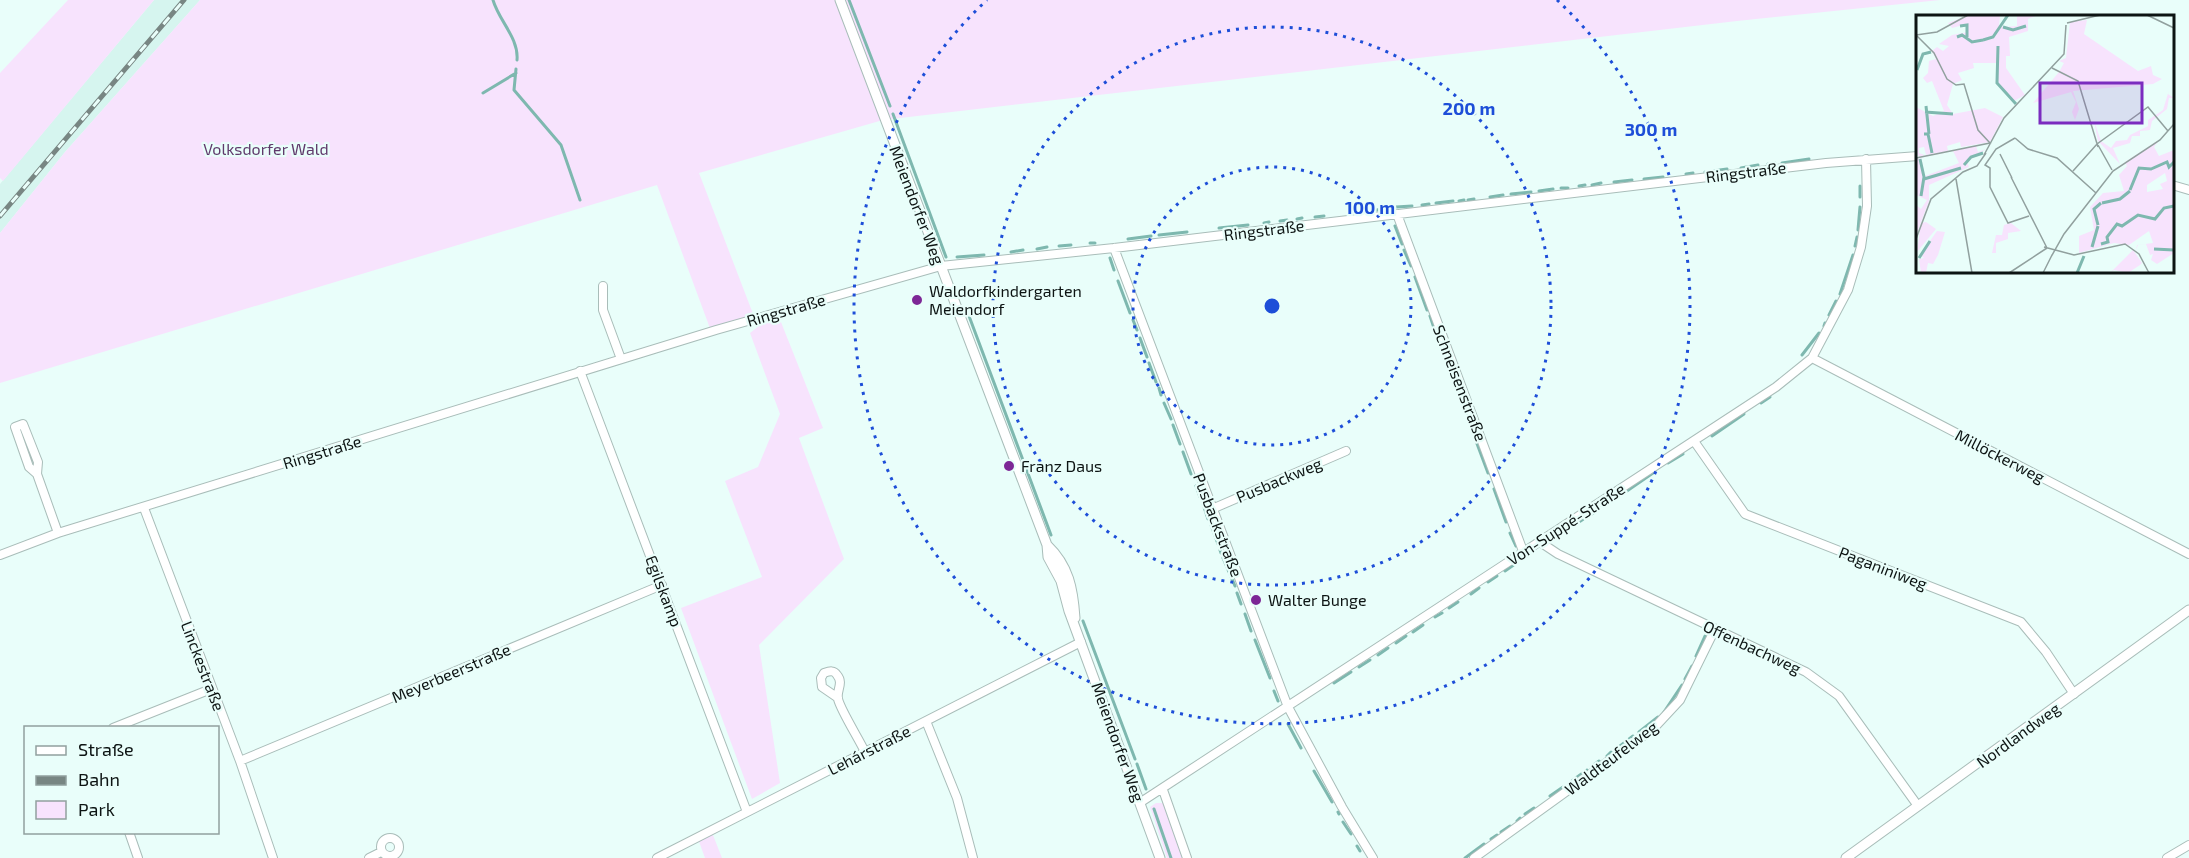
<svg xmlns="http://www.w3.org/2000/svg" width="2189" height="858" viewBox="0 0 2189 858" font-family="'Exo 2',sans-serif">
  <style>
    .built { fill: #d6f5ef }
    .green { fill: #f7e3fd }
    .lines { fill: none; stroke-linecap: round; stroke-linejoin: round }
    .stream { stroke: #7eb8af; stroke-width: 3 }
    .minor-casing { stroke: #a9bdb9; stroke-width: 10 }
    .tertiary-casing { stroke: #a9bdb9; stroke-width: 11 }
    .minor { stroke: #fff; stroke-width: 8 }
    .tertiary { stroke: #fff; stroke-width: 9 }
    .rail-casing { stroke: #788683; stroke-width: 5 }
    .rail { stroke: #e9fefa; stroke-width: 3; stroke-dasharray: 9; stroke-linecap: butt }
    .ring { fill: none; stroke: #1d4ed8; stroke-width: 3; stroke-dasharray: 3 6 }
    .poi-dot { fill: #7d2796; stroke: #e9fefa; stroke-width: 2 }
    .labels { text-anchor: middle; stroke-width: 4.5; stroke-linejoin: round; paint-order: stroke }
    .park-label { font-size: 16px; fill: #603a6c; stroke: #e9fefa }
    .street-label { font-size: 16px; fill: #0d1413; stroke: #e9fefa }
    .poi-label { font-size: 16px; fill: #0d1413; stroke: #e9fefa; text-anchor: start }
    .inset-river { fill: none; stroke: #7eb8af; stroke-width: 3 }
    .inset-road { fill: none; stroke: #91a09e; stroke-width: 1.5 }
    .view { fill: #7b2cbf; fill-opacity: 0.15; stroke: #7b2cbf; stroke-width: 3 }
    .inset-edge { fill: none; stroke: #0d1413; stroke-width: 3 }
    .centre { fill: #1d4ed8; stroke: #e9fefa; stroke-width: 3 }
    .ring-label { font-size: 18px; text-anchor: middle; font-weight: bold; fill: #1d4ed8; stroke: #e9fefa; stroke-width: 4.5; stroke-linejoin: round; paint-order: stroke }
  </style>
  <rect width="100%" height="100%" fill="#e9fefa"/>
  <path class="built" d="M154 0H200L65 152 0 233V184Z"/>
  <path class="green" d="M68 0H154L3 181 0 178V73Z
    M200 0H1940L1737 21 883 120 699 173 755 319 711 331 657 185 0 383V233L65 152Z
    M777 312 823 428 799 438 844 559 759 645 780 783 752 799 681 608 762 577 725 481 758 467 780 414 750 333Z
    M1156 803H1165L1183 858H1167L1150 807Z
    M711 830 722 858H705L697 836Z"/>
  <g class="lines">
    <path class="stream" d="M493 0C499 21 519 38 517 60
      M849 0 890 106
      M516 69 514 90 561 145 580 200
      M483 93 516 73
      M893 114 946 257
      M1782 163 1809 159
      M1768 164 1775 163
      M1741 168 1758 165
      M1705 172 1727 169
      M1686 174 1693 173
      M1644 179 1663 177
      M1614 182 1632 180
      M1592 185 1601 183
      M1579 186 1585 185
      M1860 186V197
      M1561 188H1568
      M1539 191 1553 189
      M1511 194 1531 192
      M1490 197 1503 195
      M1468 200 1474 199
      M1459 201 1464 200
      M1436 203 1453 201
      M1422 205 1429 204
      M1396 207 1412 206
      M1376 210 1385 209
      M1358 212 1367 211
      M1350 213 1353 212
      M1315 217 1324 216
      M1297 219 1302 218
      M1280 221 1287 220
      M1264 223 1269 222
      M1395 226 1402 244
      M1219 228 1248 225
      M1858 230 1860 207
      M1159 235 1187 232
      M1128 239 1151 236
      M1090 243H1095
      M1059 246 1071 245
      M1855 246 1857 237
      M1037 249 1047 247
      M1404 250 1411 266
      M1011 252 1023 250
      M957 257 984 255
      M1110 258 1114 270
      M1415 277 1427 310
      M1118 281 1130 313
      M1840 294 1853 255
      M966 308 1051 535
      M1829 315 1836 301
      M1430 316 1435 331
      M1133 320 1137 330
      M1824 326 1825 323
      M1140 338 1147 357
      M1440 344 1443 353
      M1802 355 1819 333
      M1446 358 1448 364
      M1149 363 1156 382
      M1450 369 1453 378
      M1456 387 1463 405
      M1159 388 1161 395
      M1164 403 1171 419
      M1761 403 1770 397
      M1468 418 1474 434
      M1173 425 1180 444
      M1712 436 1744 414
      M1476 441 1488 473
      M1183 452 1191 474
      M1668 463 1683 454
      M1196 486 1200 497
      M1494 489 1506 522
      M1624 493 1653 473
      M1608 503 1619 496
      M1203 504 1208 519
      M1592 514 1599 509
      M1211 525 1218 544
      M1573 526 1585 518
      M1510 533 1516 546
      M1220 550 1221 553
      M1223 558 1235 586
      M1522 559 1529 555
      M1505 571 1515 564
      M1488 582 1497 576
      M1237 593 1241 604
      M1471 594 1479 588
      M1449 608 1458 602
      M1245 614 1251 631
      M1435 617 1442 613
      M1083 621 1135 759
      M1413 632 1423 625
      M1255 640 1270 678
      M1396 643 1406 636
      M1378 655 1388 648
      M1696 656 1705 636
      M1359 667 1370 660
      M1685 679 1692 666
      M1334 683 1351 672
      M1274 691 1278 701
      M1664 712 1682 685
      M1288 724 1301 748
      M1639 732 1658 717
      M1620 746 1633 736
      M1607 756 1611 752
      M1137 764 1146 789
      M1592 766 1599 761
      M1314 771 1332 802
      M1573 780 1587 770
      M1550 796 1563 787
      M1154 809 1171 858
      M1338 812 1339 814
      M1525 814 1534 808
      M1517 821 1520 818
      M1343 822 1351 834
      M1501 832 1510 826
      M1491 839 1497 835
      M1357 846 1360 851
      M1465 858 1484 844"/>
    <g class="minor-casing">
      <path id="minor" d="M2172 185 2189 190
        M1397 214 1523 551
        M1114 248 1288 707 1342 807 1373 858
        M603 286V310L621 359
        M1812 358 2189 554
        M580 371 747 812
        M1694 441 1745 514 2021 622 2046 652 2074 694
        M37 474 29 467 15 427 23 424 38 462 37 474 58 533
        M144 508 240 761 273 858
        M1212 509 1346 451
        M1540 542 1558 554 1806 672 1839 696 1918 806
        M0 555 58 533 716 330 941 266 1114 248 1826 163 1918 156
        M838 698 822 687 821 678 824 673C830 671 834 670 837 675 844 683 836 691 838 699 841 711 859 739 865 752
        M926 721 957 798 973 858
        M113 728 211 689
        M240 761 662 585
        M1163 790 1187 858
        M1141 802 1776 387 1812 358 1848 290 1861 247 1867 206 1866 159
        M129 832 138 858
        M381 847a9 9 0 1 1 18 0a9 9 0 1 1-18 0Z
        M369 858 381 852
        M657 858 1081 642
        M1474 858 1653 729 1680 700 1715 629
        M2167 858 2189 845"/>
    </g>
    <g class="tertiary-casing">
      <path id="tertiary" d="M840 0 1047 545 1048 557 1061 581 1069 611 1160 858
        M1047 545C1069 566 1073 589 1075 618
        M1846 858 2189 610"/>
    </g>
    <use href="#minor" class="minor"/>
    <use href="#tertiary" class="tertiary"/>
    <g class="rail-casing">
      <path id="rail" d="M0 216 184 0"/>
    </g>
    <use href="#rail" class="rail"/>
  </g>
  <g class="ring">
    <circle cx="1272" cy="306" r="139"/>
    <circle cx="1272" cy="306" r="279"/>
    <path d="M1557 0A418 418 0 1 1 987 0"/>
  </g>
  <g class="poi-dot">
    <circle cx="917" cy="300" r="6"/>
    <circle cx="1009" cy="466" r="6"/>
    <circle cx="1256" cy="600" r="6"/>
  </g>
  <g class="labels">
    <g class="park-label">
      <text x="266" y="155">Volksdorfer Wald</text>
    </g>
    <g class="street-label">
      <text transform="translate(1746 172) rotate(-7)" y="6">Ringstraße</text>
      <text transform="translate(917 205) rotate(69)" y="6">Meiendorfer Weg</text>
      <text transform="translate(1264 230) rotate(-7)" y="6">Ringstraße</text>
      <text transform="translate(786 310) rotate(-16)" y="6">Ringstraße</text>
      <text transform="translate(1460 383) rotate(69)" y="6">Schneisenstraße</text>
      <text transform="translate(322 452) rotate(-17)" y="6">Ringstraße</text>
      <text transform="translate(2000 456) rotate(27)" y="6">Millöckerweg</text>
      <text transform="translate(1279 480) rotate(-23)" y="6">Pusbackweg</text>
      <text transform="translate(1566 524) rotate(-33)" y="6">Von-Suppé-Straße</text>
      <text transform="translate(1218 525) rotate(69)" y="6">Pusbackstraße</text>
      <text transform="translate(1883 568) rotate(21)" y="6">Paganiniweg</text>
      <text transform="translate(664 591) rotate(69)" y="6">Egilskamp</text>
      <text transform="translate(1752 647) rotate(25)" y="6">Offenbachweg</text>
      <text transform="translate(203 666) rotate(69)" y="6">Linckestraße</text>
      <text transform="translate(451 673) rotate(-23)" y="6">Meyerbeerstraße</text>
      <text transform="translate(2018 735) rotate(-36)" y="6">Nordlandweg</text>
      <text transform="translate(1118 742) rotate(70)" y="6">Meiendorfer Weg</text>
      <text transform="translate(869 750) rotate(-27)" y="6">Lehárstraße</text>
      <text transform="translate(1611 758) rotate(-37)" y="6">Waldteufelweg</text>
    </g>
    <g class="poi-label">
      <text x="929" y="297">Waldorfkindergarten<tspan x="929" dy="18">Meiendorf</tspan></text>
      <text x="1021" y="472">Franz Daus</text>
      <text x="1268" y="606">Walter Bunge</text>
    </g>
  </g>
  <g transform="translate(1916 15)">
    <rect width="258" height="258" fill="#e9fefa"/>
    <path d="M53 0H93L84 1 83 10 87 12 101 11V0H122L112 4V16L93 22 94 41H90V53L109 80 98 86 81 68V48H57L58 53 42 58 46 65 37 69 31 90 37 99 69 93 87 102 74 127 45 132 44 127 31 131 32 136 10 140 8 132 3 133V138L9 140 3 142 0 137V92L17 101 28 96 16 66 11 68 7 63 12 58 13 46 20 44 16 36 21 32 27 36 33 31 23 29 36 20 52 17 51 9 36 13 32 8ZM171 5 168 19 222 56 235 51 237 60 246 64 237 69 157 76 163 94 159 105 156 97 160 87 155 77 117 88 143 57 148 48 143 46 150 43 154 7ZM253 75 252 79 258 83H253L251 94 236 106 234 115 224 116V121H216L214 128 197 133 204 149 182 126 178 106 185 126 195 133 200 126 211 125 214 120 232 111V105L247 95ZM243 125 238 132 243 141 258 135V238L241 249 235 245 237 239 234 240 230 229 222 230 220 235 221 230 237 228 233 216 213 230 198 228 163 238V221L178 215 174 192 187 178 208 176 203 160 211 151 209 147ZM249 158 251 166 244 169 247 174 231 177V170ZM60 131 62 137 70 134 51 147 53 152 13 170V186L1 218 0 190 5 194 11 185 0 180V144L5 143 9 161 43 148 37 136ZM10 207 20 214 1 237 5 208ZM95 208 105 216 92 218V224L80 228V238H76L80 220H86L88 210ZM21 216 29 217 22 240 17 249 12 248 10 258H5L3 244 8 243 4 240ZM217 235 226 248 224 250 212 258 198 255 194 258Z" fill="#f7e3fd" fill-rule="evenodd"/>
    <path class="inset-river" d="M44 11 51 10V22M87 12 97 15 110 11M41 22 46 20 56 27 67 25M67 25 77 22 92 0M82 31 81 68 100 89M1 55 7 39 15 37M10 91 13 119M9 97 37 99M8 119H12L16 138M4 144 8 162 5 181M48 150 55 142 67 138M8 164 45 153M214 175 223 153 235 154 251 147 253 152 258 147M186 188 204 184 214 176M182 210 178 194 185 188M185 229 192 227 191 222 201 209 206 211 222 200 239 204 248 193 258 191M176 232 182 211M238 234 258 235M3 243 14 226M161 258 168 241"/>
    <path class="inset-road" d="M231 0 258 13M151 8 184 0M0 20 18 38 31 64 40 70 48 69 62 115 74 128 0 143M0 20 21 17 52 0M136 53 162 66 182 132M99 123 80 134 69 150 74 153V172L92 208 113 201M99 123 112 134 141 143 180 178M182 130 196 155M84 139 96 163M68 140 88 103 148 39 150 10M157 156 181 129 232 92 252 116M95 162 131 233M40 164 56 258M0 224 15 184 47 157 61 151 70 138M128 232 158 240 209 229 223 239 233 258M0 236V257M135 242 148 219 197 156 244 125 258 109M93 258 131 233M127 258 136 240"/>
    <path class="view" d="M124 68H226V108H124Z"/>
    <rect width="258" height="258" class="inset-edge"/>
  </g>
  <circle cx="1272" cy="306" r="9" class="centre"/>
  <g class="ring-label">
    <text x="1469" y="115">200 m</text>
    <text x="1651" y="136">300 m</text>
    <text x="1370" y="214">100 m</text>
  </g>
  <rect x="24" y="726" width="195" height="108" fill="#e9fefa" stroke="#91a09e" stroke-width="1.5"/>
  <rect x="36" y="746" width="30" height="9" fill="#ffffff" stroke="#91a09e" stroke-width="1.5"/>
  <text x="78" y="756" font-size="18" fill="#0d1413">Straße</text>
  <rect x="36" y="776" width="30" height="9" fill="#788683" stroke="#91a09e" stroke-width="1.5"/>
  <text x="78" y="786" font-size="18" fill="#0d1413">Bahn</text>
  <rect x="36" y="801" width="30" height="18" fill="#f7e3fd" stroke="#91a09e" stroke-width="1.5"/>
  <text x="78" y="816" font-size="18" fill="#0d1413">Park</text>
</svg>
